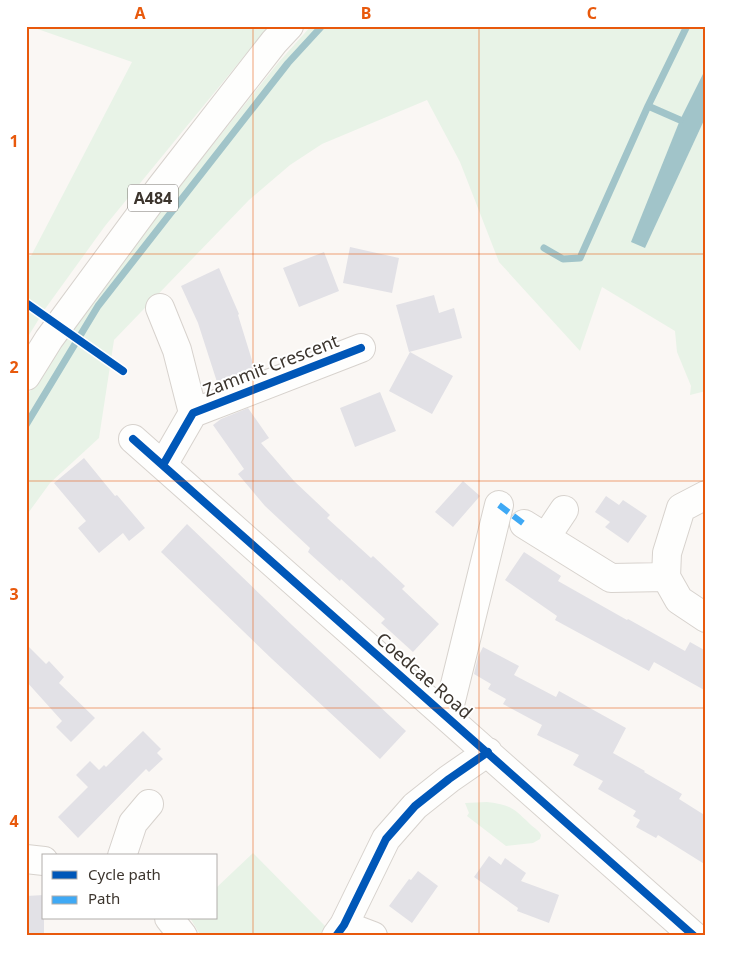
<svg xmlns="http://www.w3.org/2000/svg" width="732" height="962" viewBox="0 0 732 962" font-family="'Noto Sans',sans-serif">
  <style>
    .green { fill: #e8f3e7 }
    .water { fill: #a1c4c9 }
    .lines { fill: none; stroke-linecap: round; stroke-linejoin: round }
    .stream { stroke: #a1c4c9; stroke-width: 7 }
    .building { fill: #e2e1e6 }
    .minor-casing { stroke: #d7d2cd; stroke-width: 30 }
    .major-casing { stroke: #d7d2cd; stroke-width: 30 }
    .minor { stroke: #fefefd; stroke-width: 28 }
    .major { stroke: #fefefd; stroke-width: 28 }
    .quiet { stroke: #3fa9f5; stroke-width: 6; stroke-dasharray: 12 6; stroke-linecap: butt }
    .cycleway-casing { stroke: #fff; stroke-width: 11 }
    .cycleway { stroke: #0057b8; stroke-width: 8 }
    .grid { fill: none; stroke: #e8590c; stroke-width: 1; stroke-opacity: 0.55 }
    .labels { text-anchor: middle; stroke-width: 4; stroke-linejoin: round; paint-order: stroke }
    .shield { fill: #fff; stroke: #76726d; stroke-width: 1 }
    .shield-label { font-size: 16px; font-weight: bold; fill: #3c352e }
    .street-label { font-size: 18px; fill: #3c352e; stroke: #fff }
    .neatline { fill: none; stroke: #e8590c; stroke-width: 2 }
    .grid-label { font-size: 16px; text-anchor: middle; font-weight: bold; fill: #e8590c }
  </style>
  <rect width="100%" height="100%" fill="#faf7f4"/>
  <path class="green" d="M29 26H269L105 226 45 309 26 340V255L31 256 132 62Z
    M311 26H706V391L690 395 691 386 677 352 675 331 602 287 580 351 499 262 460 162 427 100 322 144 290 165 249 200 114 340 99 438 50 483 26 516V398L70 324 278 63Z
    M487 802C511 805 513 808 530 824 534 828 539 830 541 835L540 839 533 843 506 846 467 816 469 813 465 803Z
    M253 853 326 927 321 936H201L190 918H216V888Z"/>
  <path class="water" d="M706 68V116L645 248 631 242 680 120Z"/>
  <g class="lines">
    <path class="stream" d="M648 106 680 120
      M544 248 563 259 580 258 648 106 687 26
      M26 425 98 306 288 63 322 26"/>
  </g>
  <path class="building" d="M350 247 399 258 392 293 343 283Z
    M324 252 339 291 299 307 283 268Z
    M219 268 239 314 238 315 255 370 217 382 198 323 181 286Z
    M434 295 439 313 454 308 462 338 409 352 396 305Z
    M410 352 453 376 432 414 389 391Z
    M380 392 396 431 355 447 340 408Z
    M248 408 269 438 261 443 294 481 330 515 327 518 371 558 373 556 405 586 402 589 439 624 413 652 381 623 385 619 341 579 340 581 308 552 310 548 265 506 238 474 244 469 213 425 221 419Z
    M84 458 115 496 117 495 145 528 129 541 123 533 99 553 78 528 86 521 54 483Z
    M463 481 480 496 453 527 435 512Z
    M606 496 619 505 623 500 647 516 628 543 605 527 610 522 595 512Z
    M187 524 292 625 406 731 380 759 272 659 161 552Z
    M524 552 561 576 558 581 627 620 628 619 685 651 690 642 706 651V691L654 662 649 671 555 620 557 616 505 580Z
    M26 644 46 664 49 661 64 677 59 683 95 718 71 742 56 727 62 721 26 681Z
    M483 647 519 666 514 675 556 697 559 691 626 728 613 753 645 771 644 772 682 794 679 799 706 816V865L658 835 656 838 636 827 640 820 633 816 636 811 598 789 603 781 573 765 579 755 537 735 542 725 503 704 506 699 488 689 491 684 474 674 478 657Z
    M143 731 161 749 157 753 163 759 149 772 146 769 78 838 58 817 88 787 76 775 90 761 99 770 104 765 106 767Z
    M489 856 501 865 505 858 526 873 521 881 559 895 549 923 517 911 518 908 474 877Z
    M418 871 438 886 412 923 389 906 409 879 411 880Z
    M44 895V936H28L26 896Z"/>
  <g class="lines">
    <g class="minor-casing">
      <path id="minor" d="M160 308 177 350 193 413
        M133 439 694 936
        M163 465 193 413 361 348
        M706 495 681 508 667 553 666 577 679 600 706 618
        M524 524 611 578 666 577
        M546 537 564 510
        M447 717 499 505
        M122 856 133 823 149 804
        M26 859 44 861
        M169 918 183 936
        M344 925 373 936
        M336 936 344 925 386 839 415 806 449 779 488 752"/>
    </g>
    <g class="major-casing">
      <path id="major" d="M26 376 49 339 161 187 274 42 289 26"/>
    </g>
    <use href="#minor" class="minor"/>
    <use href="#major" class="major"/>
    <path class="quiet" d="M499 505 524 524"/>
    <g class="cycleway-casing">
      <path id="cycleway" d="M26 303 123 371
        M133 439 694 936
        M163 465 193 413 361 348
        M336 936 344 925 386 839 415 806 449 779 488 752"/>
    </g>
    <use href="#cycleway" class="cycleway"/>
  </g>
  <path class="grid" d="M253 26V936M479 26V936M26 254H706M26 481H706M26 708H706"/>
  <g class="labels">
    <rect class="shield" x="128" y="184.5" width="50" height="27" rx="4"/>
    <g class="shield-label">
      <text x="153" y="204">A484</text>
    </g>
    <g class="street-label">
      <text transform="translate(271 366) rotate(-21)" y="6">Zammit Crescent</text>
      <text transform="translate(424 676) rotate(41)" y="6">Coedcae Road</text>
    </g>
  </g>
  <rect width="732" height="962" fill="none" stroke="#ffffff" stroke-width="55"/>
  <rect x="42" y="854" width="175" height="65" fill="#ffffff" stroke="#b1aeab"/>
  <rect x="52" y="871" width="25" height="8" fill="#0057b8" stroke="#b1aeab"/>
  <text x="88" y="880" font-size="15" fill="#3c352e">Cycle path</text>
  <rect x="52" y="896" width="25" height="8" fill="#3fa9f5" stroke="#b1aeab"/>
  <text x="88" y="904" font-size="15" fill="#3c352e">Path</text>
  <rect x="28" y="28" width="676" height="906" class="neatline"/>
  <g class="grid-label">
    <text x="140" y="19">A</text>
    <text x="366" y="19">B</text>
    <text x="592" y="19">C</text>
    <text x="14" y="147">1</text>
    <text x="14" y="373">2</text>
    <text x="14" y="600">3</text>
    <text x="14" y="827">4</text>
  </g>
</svg>
